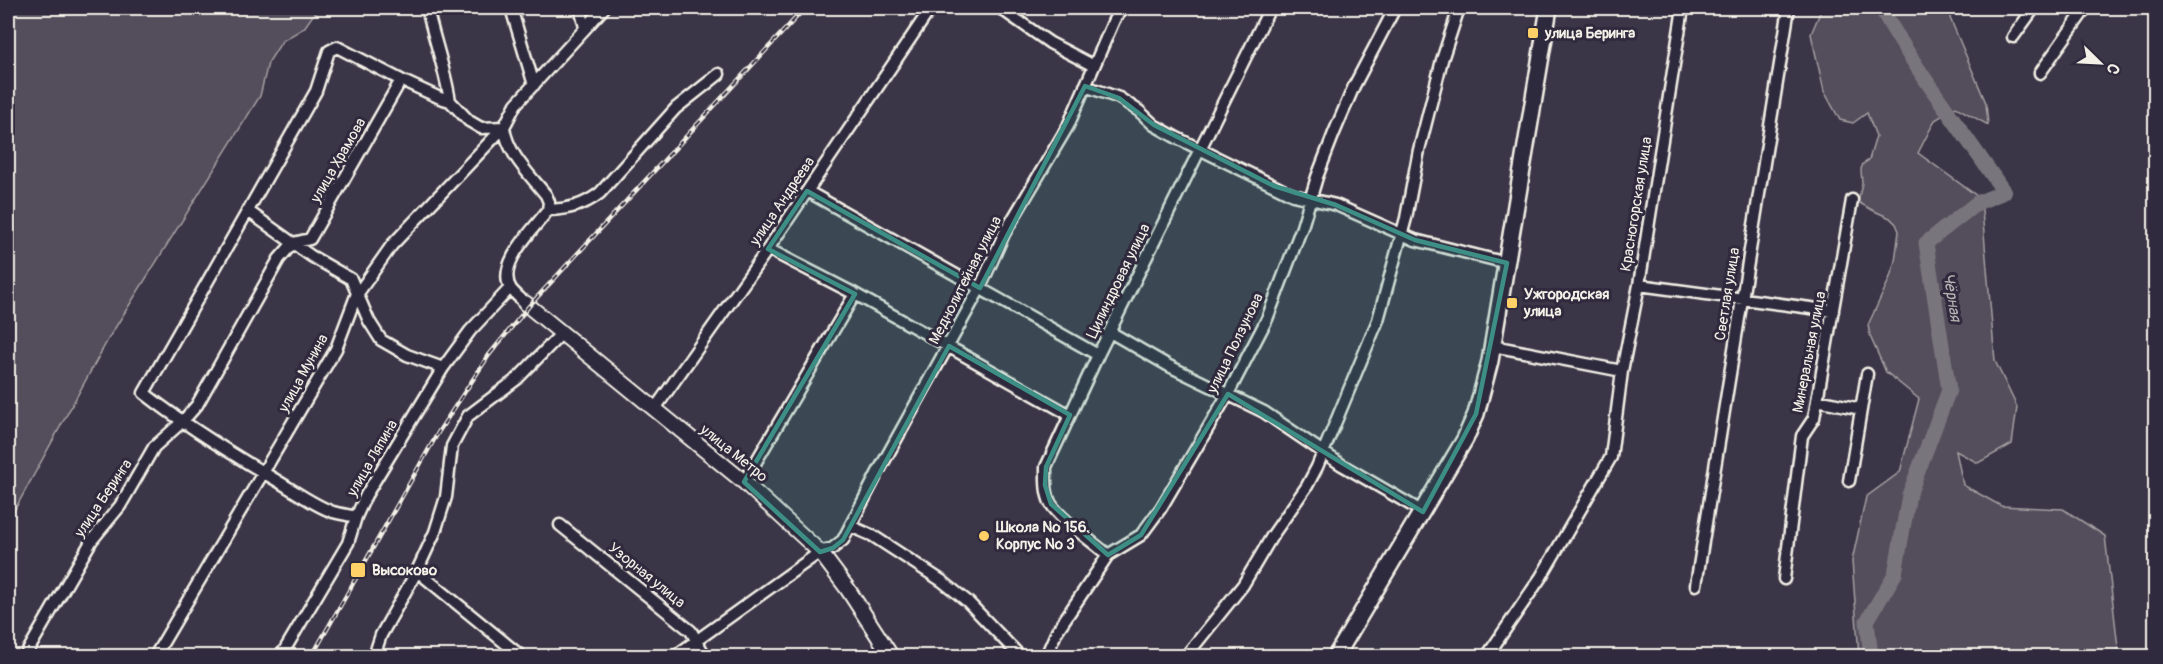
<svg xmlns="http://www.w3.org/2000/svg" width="2163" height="664" viewBox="0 0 2163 664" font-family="Pangolin,sans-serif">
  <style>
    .green { fill: #534e5c; stroke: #a4a0a2; stroke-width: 1.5 }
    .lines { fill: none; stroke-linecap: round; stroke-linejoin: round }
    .river { stroke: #78747b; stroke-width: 15 }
    .street-casing { stroke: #f4f1e8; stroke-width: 15 }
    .secondary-casing { stroke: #f4f1e8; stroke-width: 18 }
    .primary-casing { stroke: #f4f1e8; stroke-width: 20 }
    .street { stroke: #2f2a3d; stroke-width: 10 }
    .secondary { stroke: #2f2a3d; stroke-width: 14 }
    .primary { stroke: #2f2a3d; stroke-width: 15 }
    .rail-casing { stroke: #f4f1e8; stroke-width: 4.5 }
    .rail { stroke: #2f2a3d; stroke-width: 2; stroke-dasharray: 7; stroke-linecap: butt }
    .marked { fill: #3d8f86; fill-opacity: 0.2; stroke: #3d8f86; stroke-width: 4.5; stroke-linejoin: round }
    .poi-dot { fill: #ffd166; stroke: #2f2a3d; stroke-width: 2 }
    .labels { text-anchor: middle; stroke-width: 6; stroke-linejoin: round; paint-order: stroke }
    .poi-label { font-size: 15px; font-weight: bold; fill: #f4f1e8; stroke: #2f2a3d; text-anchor: start }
    .street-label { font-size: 15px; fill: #f4f1e8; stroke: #2f2a3d }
    .water-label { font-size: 16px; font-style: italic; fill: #b6b2b2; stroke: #2f2a3d }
  </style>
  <rect width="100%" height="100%" fill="#3b3647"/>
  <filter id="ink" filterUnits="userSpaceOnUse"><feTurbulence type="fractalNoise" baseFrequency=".0167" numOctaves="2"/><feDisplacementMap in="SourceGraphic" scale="12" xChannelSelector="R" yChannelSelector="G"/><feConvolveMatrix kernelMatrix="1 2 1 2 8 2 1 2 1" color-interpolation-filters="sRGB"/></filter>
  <g filter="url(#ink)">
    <path class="green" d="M8 8H323L313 15 304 28 282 41 268 63 260 96 110 336 8 522Z
      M1822 8H1952L1950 18 1986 103 1988 125 1956 107 1935 120 1918 153 1981 199 1995 361 2017 407 2012 444 1978 463 1956 451 1963 485 2001 506 2063 509 2105 536 2119 656H1859L1852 561 1866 497 1900 472 1919 399 1886 372 1870 336 1868 325 1889 280 1895 261 1899 231 1896 224 1890 218 1872 210 1858 202 1862 183 1861 169 1863 164 1869 160 1876 136 1867 113 1853 123 1840 120 1824 91 1811 34Z"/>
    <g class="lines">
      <path class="river" d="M1871 656 1867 621 1895 574 1909 495 1949 390 1926 243 1977 203 2004 192C1963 131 1917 73 1881 8"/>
      <g class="street-casing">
        <path id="street" d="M427 8C434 39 445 69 450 101
          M511 8 534 85
          M580 8 585 27
          M1000 8 1050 43 1094 66
          M2013 37 2034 8
          M2040 73 2086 8
          M1085 86 1119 98 1139 111 1154 125 1177 138 1293 195 1336 205 1415 240 1507 263
          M504 127C507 153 530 175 546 195L549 202 548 210C535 228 495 265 511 289 515 294 521 299 525 303
          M807 191 1098 355
          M548 210C569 209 583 206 600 193L676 108 719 74
          M248 211 311 256 351 279 369 321 381 340 407 355 443 368
          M293 243 310 239 401 80
          M768 249 855 294 1070 415
          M1639 285 1833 311
          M1110 332 1169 366 1264 412 1342 465 1423 512
          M1493 346 1622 371
          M1817 400 1861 409
          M654 410 768 249 931 8
          M1849 481 1867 374
          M744 482 855 294
          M356 517C348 515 340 514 333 512 315 506 293 490 276 480 230 453 186 426 144 393L316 91 329 51 337 47 401 80 440 98 450 101 469 121 481 128 504 127
          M560 525 691 631 705 656
          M850 526 873 536 942 581 967 601 1020 656
          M1108 555C1092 541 1062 521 1051 504 1045 493 1046 479 1046 467L1098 355 1270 8
          M417 571 521 656
          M1784 579 1802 436 1814 418 1852 200
          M1696 585 1789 8
          M25 656 92 540 120 506 154 447 182 422 197 405 279 259 293 243
          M155 656 336 349 356 296 392 245 504 127 516 104 604 8
          M281 656 348 543 356 517 366 495 443 368 470 331 510 288
          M374 656 381 635 417 571 435 532 446 497 452 446 468 416 517 379 561 334
          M675 656 820 552 833 548 843 540 877 474 980 288 1004 234 1068 126 1114 20 1122 8
          M1046 656 1057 631 1108 555 1141 535 1161 508 1228 394 1267 319 1302 227 1317 177 1334 133 1354 86 1395 8
          M1186 656 1243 585 1272 536 1307 486 1317 467 1378 320 1406 218 1419 150 1442 60 1459 8
          M1487 656 1541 577 1611 457 1622 371 1639 285 1683 8"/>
      </g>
      <g class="secondary-casing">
        <path id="secondary" d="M525 303 744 482 820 552 847 588 891 656"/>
      </g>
      <g class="primary-casing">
        <path id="primary" d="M1336 656 1465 439 1476 414 1490 361 1549 8"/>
      </g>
      <use href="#street" class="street"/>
      <use href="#secondary" class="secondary"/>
      <use href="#primary" class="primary"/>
      <g class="rail-casing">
        <path id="rail" d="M312 656 439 431 489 355 529 306 805 8"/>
      </g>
      <use href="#rail" class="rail"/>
    </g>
  </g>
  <path class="marked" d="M1085 86 1119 98 1154 125 1274 186 1336 205 1415 240 1507 263 1476 414 1423 512 1228 394 1141 535 1108 555 1051 504 1045 485 1046 467 1070 415 949 346 843 540 833 548 820 552 744 482 855 294 768 249 807 191 980 288Z"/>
  <g class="poi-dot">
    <rect x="1527" y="27" width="12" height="12" rx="3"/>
    <rect x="1506" y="297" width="12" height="12" rx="3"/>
    <circle cx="984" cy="536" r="6"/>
    <rect x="350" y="562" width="16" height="16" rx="3"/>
  </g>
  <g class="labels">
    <g class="poi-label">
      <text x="1545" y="38">улица Беринга</text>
      <text x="1524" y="299">Ужгородская<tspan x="1524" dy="17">улица</tspan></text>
      <text x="996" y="532">Школа № 156.<tspan x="996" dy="17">Корпус № 3</tspan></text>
      <text x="372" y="575">Высоково</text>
    </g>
    <g class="street-label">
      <text transform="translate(338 160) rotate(-60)" y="5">улица Храмова</text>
      <text transform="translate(782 201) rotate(-56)" y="5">улица Андреева</text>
      <text transform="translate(1636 204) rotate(-81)" y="5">Красногорская улица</text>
      <text transform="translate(965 280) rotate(-63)" y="5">Меднолитейная улица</text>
      <text transform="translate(1118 281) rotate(-64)" y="5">Цилиндровая улица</text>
      <text transform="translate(1727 294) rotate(-81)" y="5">Светлая улица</text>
      <text transform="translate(1235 343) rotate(-64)" y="5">улица Ползунова</text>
      <text transform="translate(1809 352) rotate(-79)" y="5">Минеральная улица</text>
      <text transform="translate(303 373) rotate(-61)" y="5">улица Мунина</text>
      <text transform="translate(734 453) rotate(39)" y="5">улица Метро</text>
      <text transform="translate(372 458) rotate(-60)" y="5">улица Ляпина</text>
      <text transform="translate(103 498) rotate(-56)" y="5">улица Беринга</text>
      <text transform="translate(647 575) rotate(39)" y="5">Узорная улица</text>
    </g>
    <g class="water-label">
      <text transform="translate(1953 297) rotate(81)" y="6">Чёрная</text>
    </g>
  </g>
  <rect width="2163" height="664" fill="none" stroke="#2f2a3d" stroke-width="30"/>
  <rect x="15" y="15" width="2133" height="634" fill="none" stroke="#f4f1e8" stroke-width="2" filter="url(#ink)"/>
  <g transform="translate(2100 63) rotate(114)" stroke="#2f2a3d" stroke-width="4.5" paint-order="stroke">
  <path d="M0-4.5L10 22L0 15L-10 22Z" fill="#f4f1e8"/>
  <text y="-9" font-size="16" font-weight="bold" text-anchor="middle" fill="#f4f1e8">С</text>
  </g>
</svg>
